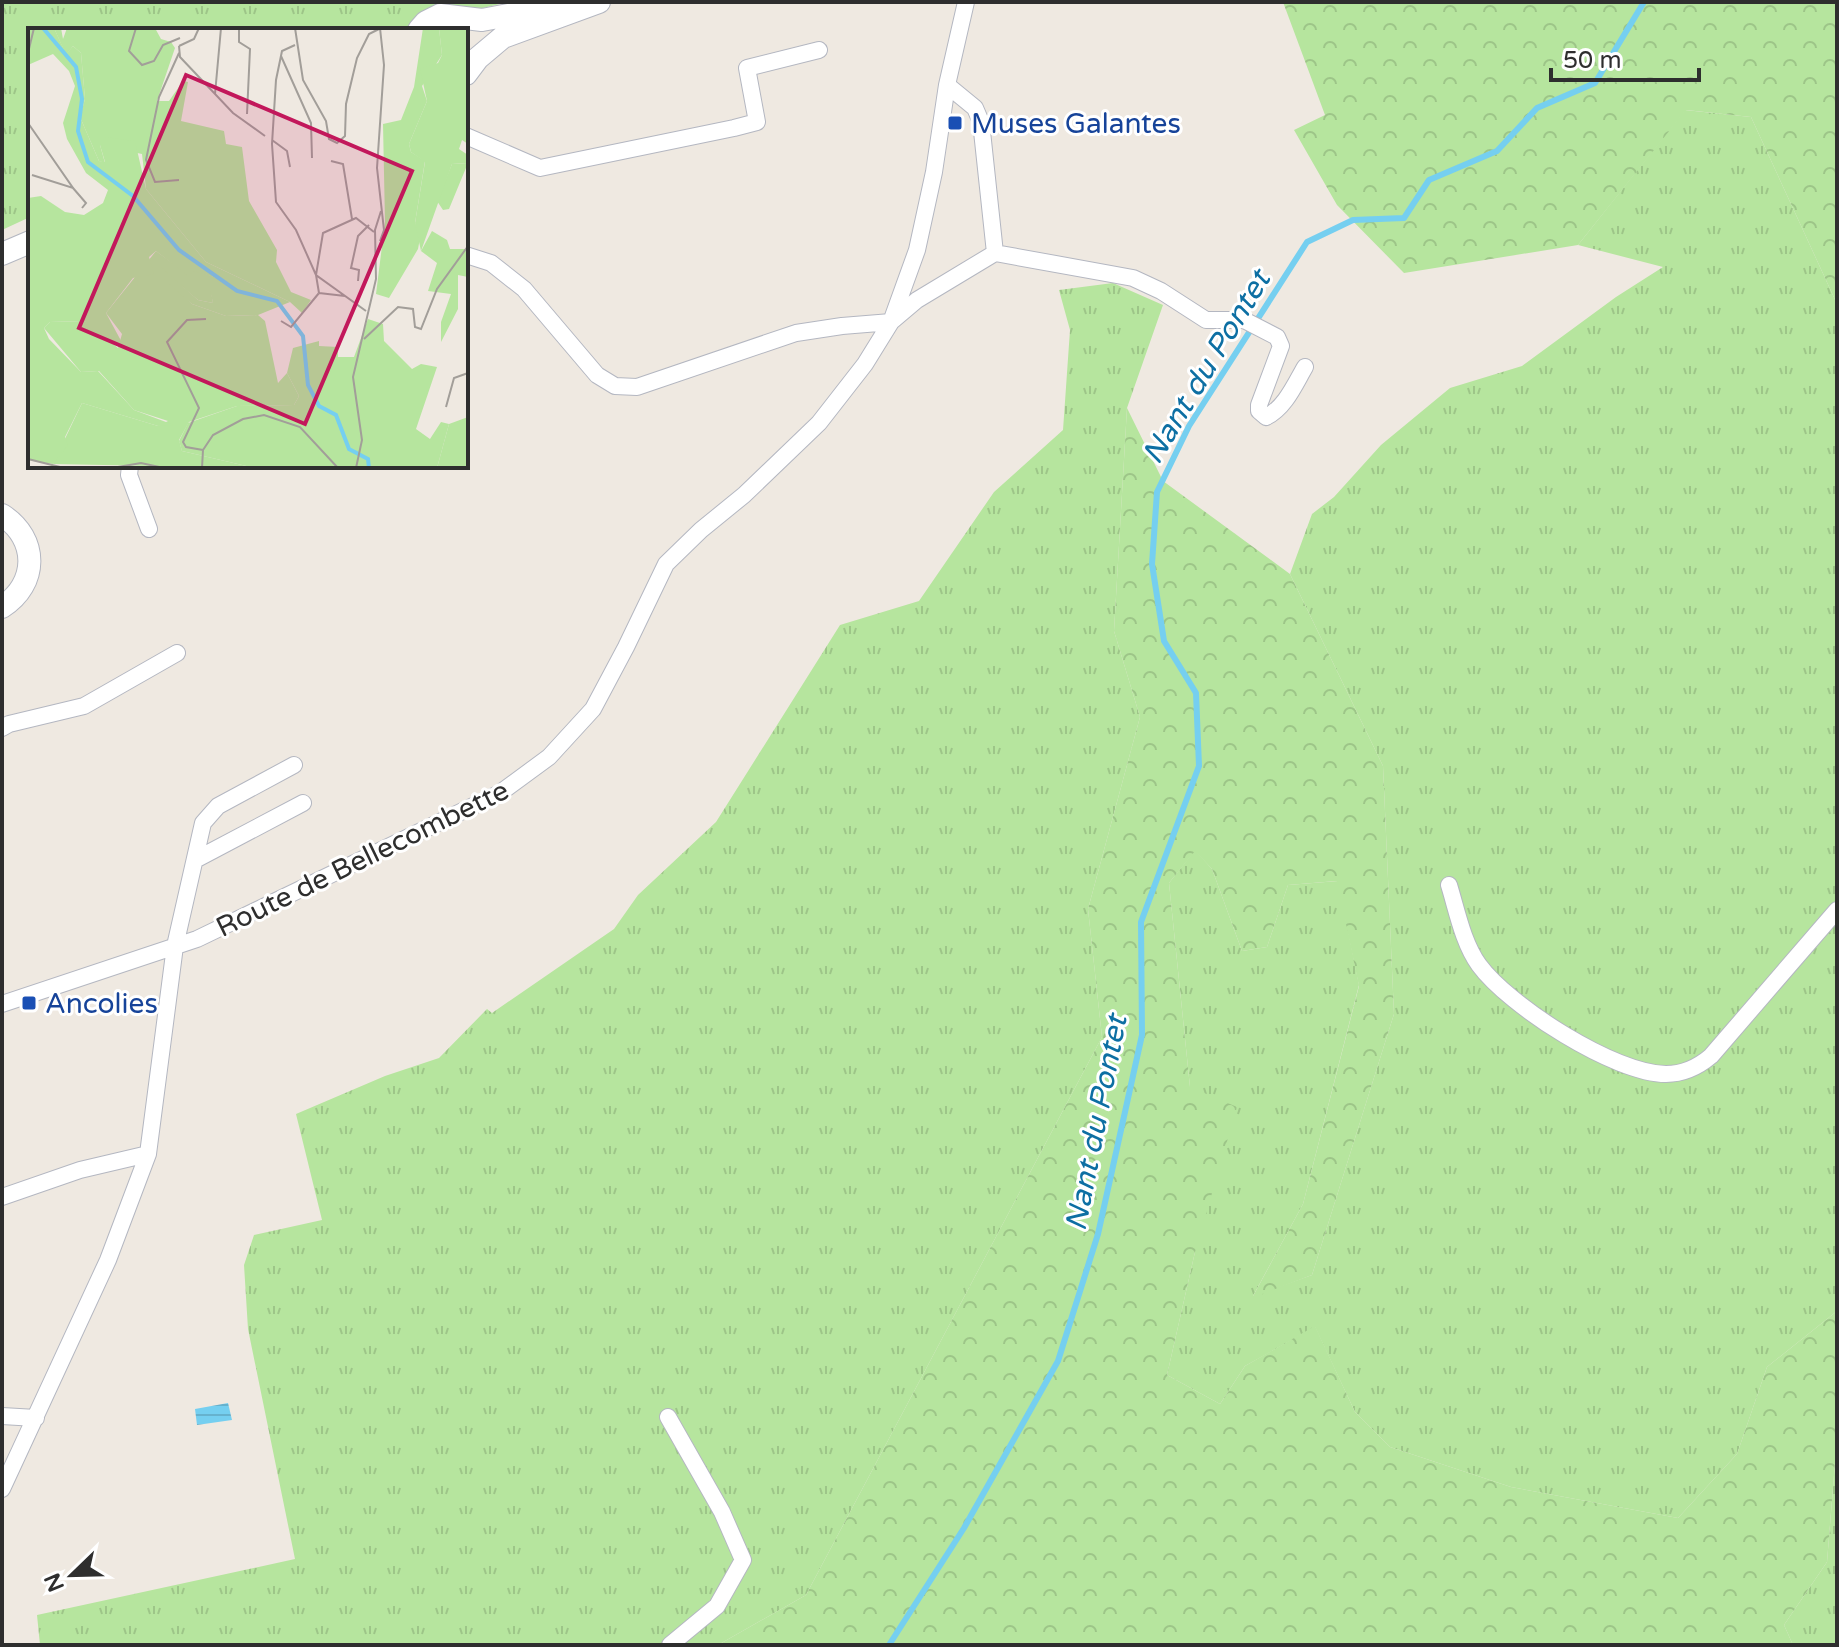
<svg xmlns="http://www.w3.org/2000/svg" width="1839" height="1647" viewBox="0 0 1839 1647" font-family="'Varela Round',sans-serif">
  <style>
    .grass { fill: url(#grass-tufts) }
    .forest { fill: url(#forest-crowns) }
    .water { fill: url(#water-rules) }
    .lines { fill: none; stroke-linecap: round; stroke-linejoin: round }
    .stream { stroke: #75cff0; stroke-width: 6 }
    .street-casing { stroke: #b4b7c1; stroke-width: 18 }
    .secondary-casing { stroke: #b4b7c1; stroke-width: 24 }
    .street { stroke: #fff; stroke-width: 16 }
    .secondary { stroke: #fff; stroke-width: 22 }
    .transit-dot { fill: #1a4fb4; stroke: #fff; stroke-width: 3 }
    .labels { text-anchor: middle; stroke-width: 6; stroke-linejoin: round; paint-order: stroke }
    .transit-label { font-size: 28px; fill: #164399; stroke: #fff; text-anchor: start }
    .street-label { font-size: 28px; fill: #2e2e2e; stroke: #fff }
    .water-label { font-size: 30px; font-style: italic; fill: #0d6fa3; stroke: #fff }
    .inset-river { fill: none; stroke: #75cff0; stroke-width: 4 }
    .inset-road { fill: none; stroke: #a29e99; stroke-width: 2 }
    .view { fill: #c2185b; fill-opacity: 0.15; stroke: #c2185b; stroke-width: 4 }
    .inset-edge { fill: none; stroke: #2e2e2e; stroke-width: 4 }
  </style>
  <defs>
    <pattern id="grass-tufts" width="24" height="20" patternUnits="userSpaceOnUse" patternTransform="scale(2)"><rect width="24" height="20" fill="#b6e59e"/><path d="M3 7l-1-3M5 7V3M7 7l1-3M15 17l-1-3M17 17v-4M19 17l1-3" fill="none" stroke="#9dc588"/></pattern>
    <pattern id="forest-crowns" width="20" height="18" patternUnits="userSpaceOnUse" patternTransform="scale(2)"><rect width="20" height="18" fill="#b6e59e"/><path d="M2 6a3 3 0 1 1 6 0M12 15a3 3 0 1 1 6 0" fill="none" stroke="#9dc588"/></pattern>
    <pattern id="water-rules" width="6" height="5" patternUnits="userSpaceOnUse" patternTransform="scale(2)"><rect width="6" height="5" fill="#75cff0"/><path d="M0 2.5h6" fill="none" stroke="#66b2ce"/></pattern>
  </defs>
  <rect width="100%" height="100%" fill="#efe9e1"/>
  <path class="grass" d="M2 2H508L391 30H30V217L2 230Z
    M1685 110 1751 117 1837 304V1311L1767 1367 1737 1454 1678 1518 1511 1487 1390 1447 1355 1412 1315 1327 1245 1366 1220 1404 1167 1375 1195 1252 1190 1087 1169 883 1195 850 1212 869 1242 951 1267 947 1288 885 1338 881 1359 985 1303 1204 1253 1296 1312 1275 1394 1014 1383 766 1290 574 1312 514 1334 497 1381 445 1450 388 1522 366 1616 297 1663 267 1578 245Z
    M1113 283 1163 305 1127 408 1114 631 1140 717 1088 909 1102 1037 806 1595 718 1645H40L37 1615 295 1559 248 1329 244 1265 254 1235 322 1220 296 1114 385 1076 439 1058 487 1009 492 1013 614 929 638 895 716 822 840 625 919 601 994 492 1063 430 1070 330 1059 290Z
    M1837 1438V1645H1793L1784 1625 1827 1562Z"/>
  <path class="forest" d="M1283 2H1837V304L1751 117 1686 110 1578 245 1404 273 1337 205 1294 130 1325 115Z
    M1127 408 1163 481 1290 574 1383 766 1394 1014 1312 1275 1252 1298 1303 1204 1359 986 1337 881 1288 885 1267 947 1242 951 1212 869 1195 851 1169 883 1190 1087 1237 1107 1195 1252 1167 1375 1220 1404 1245 1366 1315 1326 1355 1412 1390 1447 1511 1487 1678 1518 1737 1454 1767 1367 1837 1311V1438L1827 1562 1784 1625 1793 1645H718L806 1595 1102 1037 1088 909 1140 717 1114 631Z"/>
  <path class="water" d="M228 1403 232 1420 197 1425 195 1409Z"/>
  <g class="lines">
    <path class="stream" d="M889 1645 964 1528 1058 1361 1098 1234 1142 1035 1141 922 1199 766 1196 693 1164 641 1152 564 1157 492 1189 426 1307 242 1353 220 1404 218 1429 180 1497 151 1537 108 1595 83 1644 2"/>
    <g class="street-casing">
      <path id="street" d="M947 85 975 108 981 122 995 253
        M466 136 540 168 734 128 757 122 747 68 819 50
        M995 253 1133 278 1161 291 1206 320H1244L1277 337 1281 346 1259 405V411L1266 417C1285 408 1295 384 1305 367
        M466 255 491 263 524 289 597 375 615 386 637 387 796 333 842 326 891 322 917 300 995 253
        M130 466 129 475 149 529
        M2 728 9 724 84 706 177 653
        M195 860 303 803
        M1449 885C1457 911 1463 943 1479 965 1509 1006 1615 1074 1666 1074 1684 1074 1698 1067 1711 1056L1837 910
        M2 1004 197 939 500 793 549 757 593 709 626 647 666 564 701 530 744 495 819 423 865 364 891 322 917 250 934 172 947 85 966 2
        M2 1197 80 1170 148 1154
        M2 1416 36 1418
        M668 1417 722 1512 743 1560 717 1606 670 1645
        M2 1489 108 1260 148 1154 175 946 203 823 218 806 294 765"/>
    </g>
    <g class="secondary-casing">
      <path id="secondary" d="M419 30 426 22 440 15 482 20 577 2
        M466 74 478 58 503 37 599 2
        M2 254 30 242
        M2 515C39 539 38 584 2 607"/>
    </g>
    <use href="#street" class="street"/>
    <use href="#secondary" class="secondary"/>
  </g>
  <g class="transit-dot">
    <rect x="947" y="115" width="16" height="16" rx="4"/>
    <rect x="21" y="995" width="16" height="16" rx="4"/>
  </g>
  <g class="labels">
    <g class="transit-label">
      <text x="971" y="133">Muses Galantes</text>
      <text x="45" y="1013">Ancolies</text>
    </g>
    <g class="street-label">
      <text transform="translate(362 858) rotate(-26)" y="10">Route de Bellecombette</text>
    </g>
    <g class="water-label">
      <text transform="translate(1206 367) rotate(-59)" y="10">Nant du Pontet</text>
      <text transform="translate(1096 1123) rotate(-79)" y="10">Nant du Pontet</text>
    </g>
  </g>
  <g transform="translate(28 28)">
    <rect width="440" height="440" fill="#efe9e1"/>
    <path d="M26 0H33L35 11 39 0H127L133 11 143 14 147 20 129 73H141L155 53 160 54 153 93 196 103 198 116 214 119 221 173 249 222 248 234 263 264 283 272 274 285 262 274 178 234 118 161 114 126 72 117 77 135 71 133 52 89 57 71 53 25 45 18 38 27ZM395 0H411L414 27 394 58 399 73 381 116 383 124 397 133 387 195 393 205 390 221 361 270 348 266 357 194 355 96 373 92 386 59ZM440 135 421 181 415 182 409 173 424 136ZM404 203 419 212 422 221H440V249L430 247V281L413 314V294L423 266 400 263 409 235 393 223ZM128 223 143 234 195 252 198 258H182L185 275 170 272 133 241 164 276 198 288 230 287 237 293 250 355 259 345 271 368 266 377 209 378 161 394 151 412 154 423 227 440 25 436 54 375 130 398 140 393 106 382 71 343 53 344 16 300 22 294 57 293 90 320 94 306 78 285ZM440 389V440H409L421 396Z" fill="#b6e59e"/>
    <path d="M0 0H26L38 26 45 18 53 25 57 71 52 89 71 133 77 134 72 117 76 109 107 113 118 161 178 234 262 274 230 287 198 288 164 276 133 249V239L170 272 185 275 181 258H197L195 252 166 243 160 248 128 223 121 229 126 246 105 250 78 285 98 322 63 303 57 293 22 294 16 300 21 311 53 344 70 343 106 382 146 397 130 398 54 375 37 409 40 417 25 436 0 432V170L13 168 37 184 56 187 75 175 80 162 58 145 39 111 35 95 47 58 41 43 25 26 0 37ZM411 0H440V116L434 112 431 121 440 127V135L424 136 393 223 387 195 397 134 383 124 381 116 399 73 392 41 410 35 414 27ZM340 291 355 296 356 313 384 341 393 336 409 339 388 401 402 411 413 394 421 396 409 440H227L154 423 151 413 160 395 209 378 266 377 271 368 259 345 265 320 291 313V318L310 319V329H326Z" fill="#b6e59e"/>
    <path class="inset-river" d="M15 0 48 39 54 71 50 103 60 134 105 168 151 222 209 263 249 273 275 308 280 357 291 378 308 387 321 421 340 431 341 440"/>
    <path class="inset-road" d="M108 0 101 23 114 37 126 33 135 17 152 10M211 0V14L222 21 219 86M267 0 275 52 298 93 301 111 309 115 317 108 318 76 329 30 341 6 351 1M267 17 254 23 248 52 244 116 248 174 268 202 288 247 338 283M151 18 152 29 205 85 237 108M151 18 166 11 171 0M0 25 6 0M253 28 283 95 284 130M187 66 193 0M0 95 45 160 4 147M244 112 259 123 262 139M303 133 315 136 324 191M151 152 127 154 118 132 131 69 151 25M45 160 58 175 54 180M352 213 356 202 349 140 356 37 352 0M330 253 331 242 323 240 330 208 341 197M291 265 288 247 295 205 328 190 346 204M291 265 317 268M253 293 263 299 291 265M336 311 370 279 385 281 387 299 393 301 409 261 440 218M418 379 426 350 440 345M175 422 158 419 155 414 171 380 139 314 159 292 178 291M0 431 36 440M84 440 113 435 136 440M174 440 175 422 185 407 215 391 236 387 272 399 310 440M328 440 334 412 325 349 348 251 347 202 353 183"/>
    <path class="view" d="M158 47 384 143 277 396 51 300Z"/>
    <rect width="440" height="440" class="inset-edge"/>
  </g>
  <rect width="1839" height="1647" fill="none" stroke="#2e2e2e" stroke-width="8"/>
  <g transform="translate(72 1575) rotate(247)" stroke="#ffffff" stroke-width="6" paint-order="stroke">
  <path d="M0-6L14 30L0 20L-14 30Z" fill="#2e2e2e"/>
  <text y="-12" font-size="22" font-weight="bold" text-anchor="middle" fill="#2e2e2e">N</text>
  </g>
  <path d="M1551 68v12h148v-12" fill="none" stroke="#2e2e2e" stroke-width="4"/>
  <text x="1563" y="68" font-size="24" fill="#2e2e2e" stroke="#ffffff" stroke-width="6" paint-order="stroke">50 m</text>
</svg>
